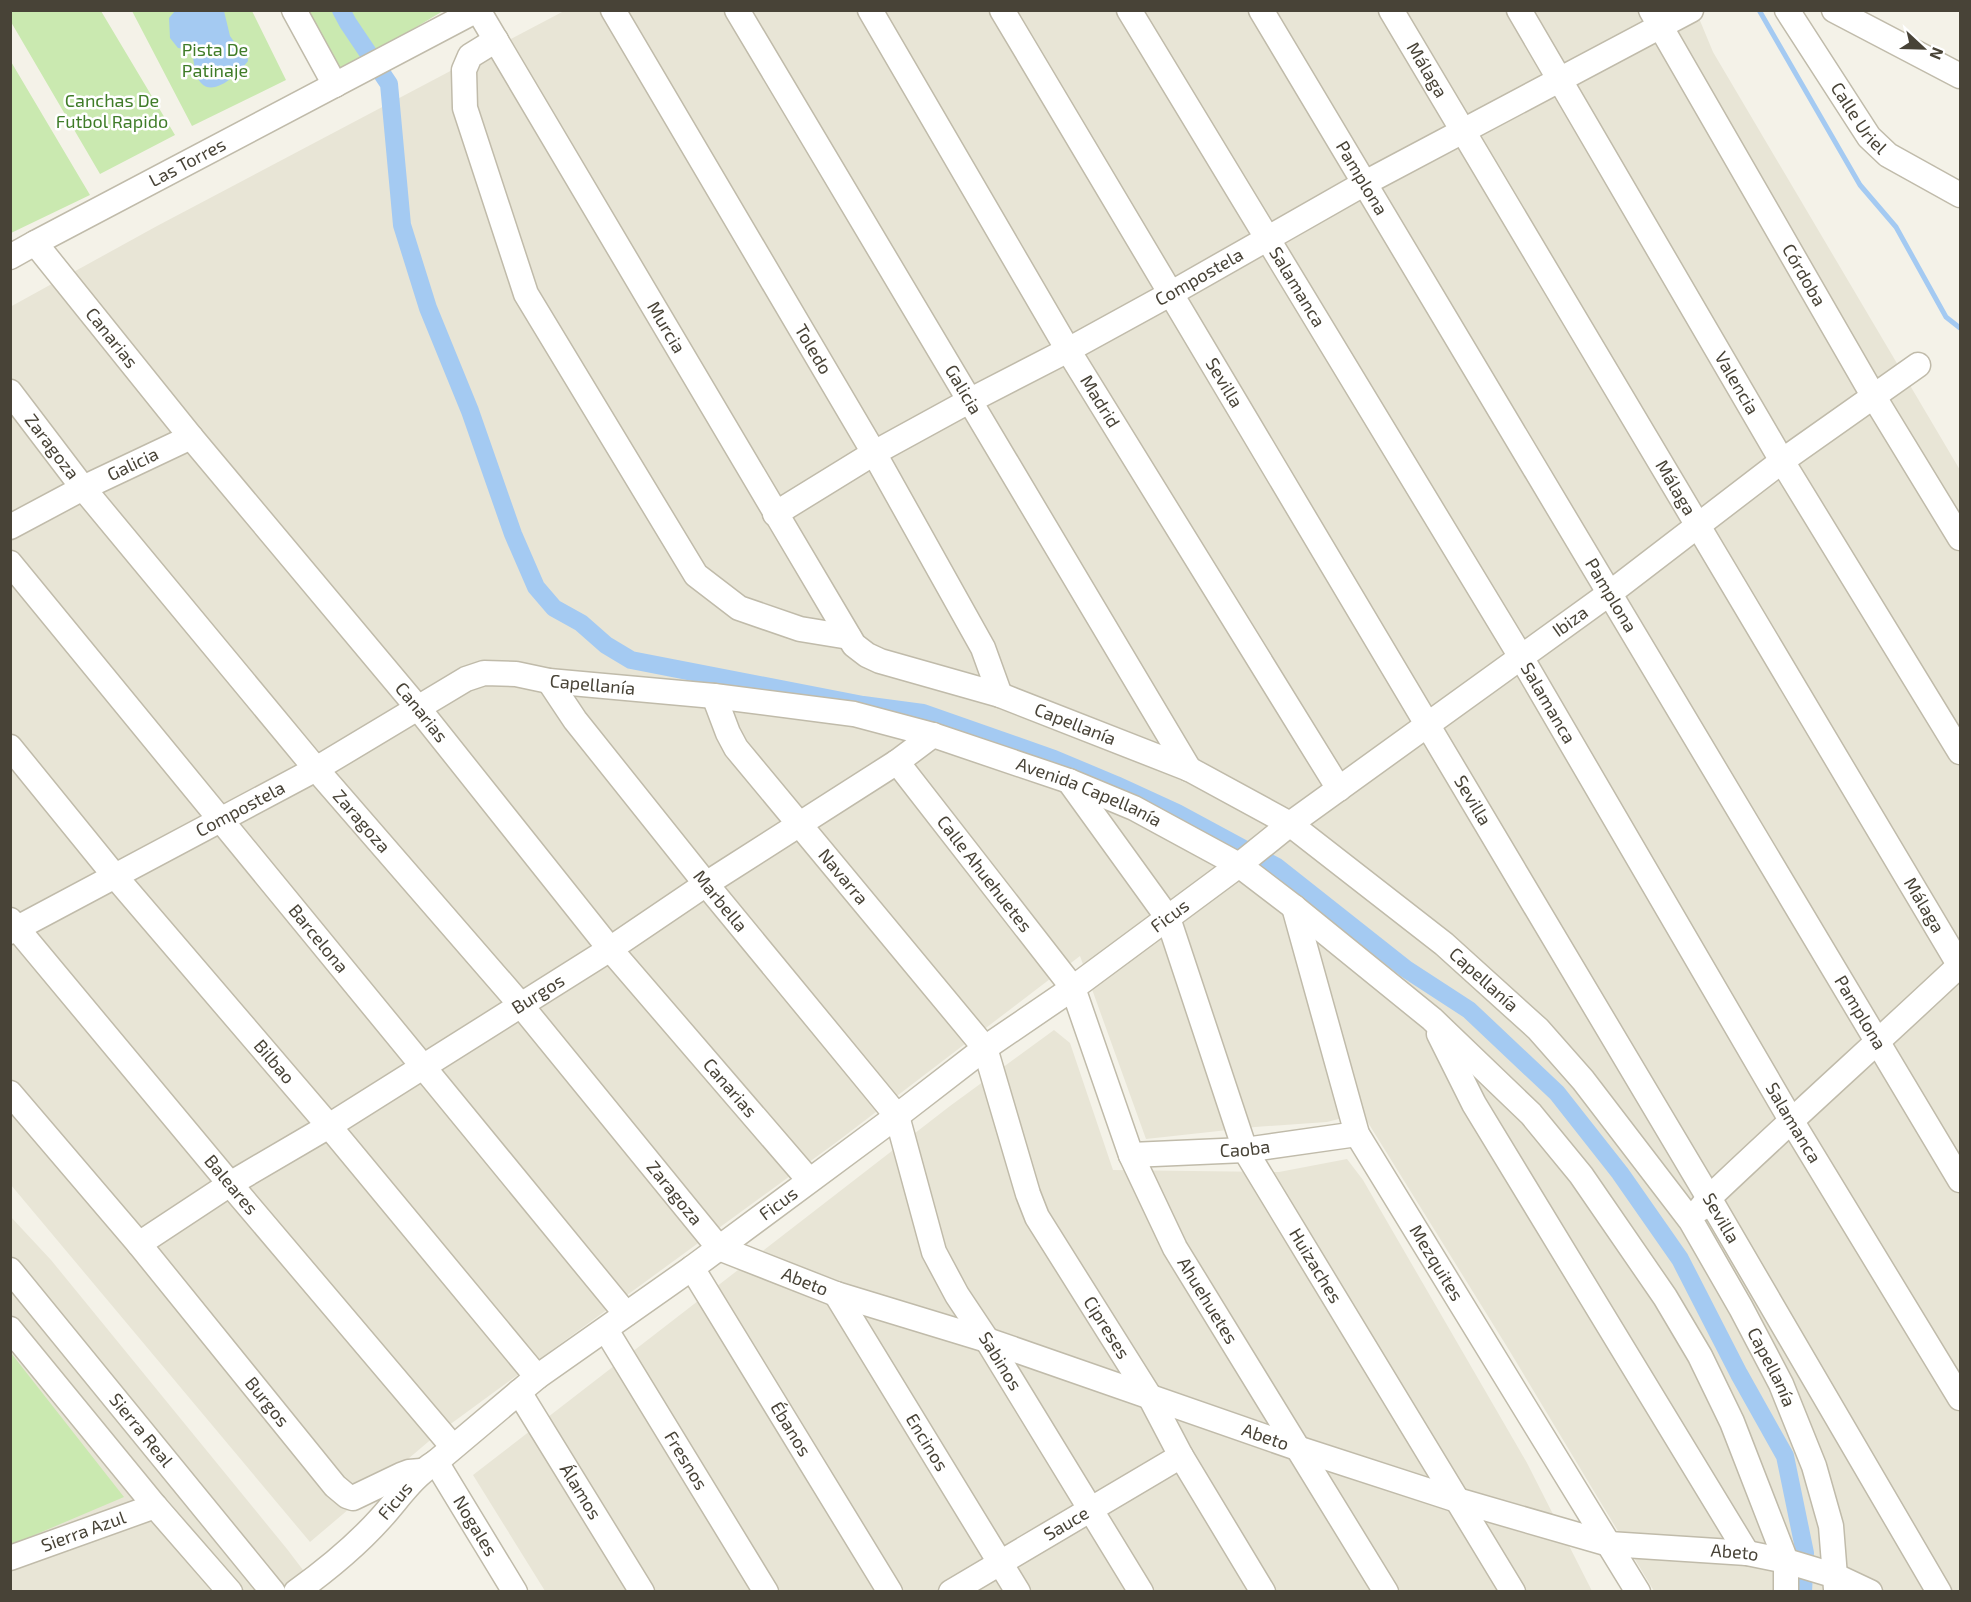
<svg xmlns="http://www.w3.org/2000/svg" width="1971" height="1602" viewBox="0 0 1971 1602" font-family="'Exo 2',sans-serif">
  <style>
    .residential { fill: #e8e5d6 }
    .green { fill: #cae9b0 }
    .water { fill: #a4caf2 }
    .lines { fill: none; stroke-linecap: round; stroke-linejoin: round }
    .stream { stroke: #a4caf2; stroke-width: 5 }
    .canal { stroke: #a4caf2; stroke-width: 18 }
    .minor-casing { stroke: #c0bbaa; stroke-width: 27 }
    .minor { stroke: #fff; stroke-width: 24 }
    .labels { text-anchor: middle; stroke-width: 5; stroke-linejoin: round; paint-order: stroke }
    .park-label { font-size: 18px; fill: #3f7c28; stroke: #fff }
    .street-label { font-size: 18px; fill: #484337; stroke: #fff }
  </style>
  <rect width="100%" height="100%" fill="#f4f2e8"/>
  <path class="residential" d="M564 11H1696L1713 52 1960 470V1591H1654L1509 1350 1362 1113 1327 1122 1255 1127 1146 1139 1080 956 838 1141 441 1431 310 1542 11 1185 10 307 157 226Z
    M1054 1030 1070 1043 1113 1170 1279 1172 1347 1159 1363 1180 1527 1463 1592 1591H545L473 1475 950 1106Z
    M10 1216 51 1260 287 1549 319 1591H11Z"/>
  <path class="green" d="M10 11H101L175 135 100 174 11 22Z
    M132 11H252L286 80 192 126Z
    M282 11H443L323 83Z
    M10 60 90 195 11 233H10Z
    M11 1353 124 1497 11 1545H10Z"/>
  <path class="water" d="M175 11H224L230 36 235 43 247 54 248 61C240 72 214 98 201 83 193 75 195 60 191 50L178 48 170 38 169 18Z"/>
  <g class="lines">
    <path class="stream" d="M1759 10 1860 185 1896 227 1946 317 1960 328"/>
    <path class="canal" d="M341 10 348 23 389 84 402 225 428 308 470 411 513 534 536 587 554 608 581 623 606 645 631 660 863 705 923 713 1054 759 1116 785 1177 813 1277 867 1406 969 1469 1010 1557 1093 1620 1173 1680 1259 1739 1374 1785 1456 1805 1553 1803 1592"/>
    <g class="minor-casing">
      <g id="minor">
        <path d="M294 10 335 85"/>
        <path id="s1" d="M478 10 854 645 867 655 880 661 1000 695 1189 769 1290 824 1444 944 1538 1029 1583 1080 1691 1221 1741 1308 1781 1384 1814 1466 1831 1526 1836 1589"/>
        <path id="s2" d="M613 10 874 453 983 648 1000 695"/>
        <path id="s3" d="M737 10 1189 769"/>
        <path id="s4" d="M870 10 1068 350 1339 789"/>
        <path id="s5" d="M1002 10 1709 1198 1939 1592"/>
        <path id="s6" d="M1129 10 1521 657 1791 1120 1960 1398"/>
        <path id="s7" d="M1261 10 1960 1180"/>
        <path id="s8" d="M1391 10 1960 966"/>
        <path id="s9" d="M1519 10 1782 461 1960 752"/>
        <path id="s10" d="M1651 10 1874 397 1960 538"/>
        <path id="s11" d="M1787 10 1869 137 1888 155 1960 195"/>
        <path d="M1834 10 1960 76"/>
        <path d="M496 40 470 56 464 70 465 108 526 294 696 575 739 608 800 629 849 637"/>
        <path id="s12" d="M35 243 191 437 418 708 610 949 809 1180"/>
        <path id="s13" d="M10 257 35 243 477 10"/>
        <path id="s14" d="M10 392 83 488 316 769 520 1004 719 1248 836 1294 987 1340 1297 1448 1457 1500 1609 1544 1747 1553 1786 1561 1836 1576 1870 1592"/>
        <path id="s15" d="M775 514 874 453 969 401 1068 350 1170 294 1365 183 1691 10"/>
        <path id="s16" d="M10 527 83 488 191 437"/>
        <path id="s17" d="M10 563 626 1314"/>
        <path id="s18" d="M549 681 575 720 706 884 897 1116 934 1252 957 1295 987 1340 1141 1592"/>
        <path id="s19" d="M714 696 728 733 736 748 985 1048 1028 1194 1037 1217 1150 1397 1181 1456 1263 1592"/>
        <path id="s20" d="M10 747 114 875 329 1126 537 1377"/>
        <path id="s21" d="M897 762 1073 988 1131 1155 1175 1248 1386 1592"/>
        <path id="s22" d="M1069 781 1168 918 1245 1150 1513 1592"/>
        <path id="s23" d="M1294 907 1357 1134 1638 1592"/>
        <path id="s24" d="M10 920 230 1184 453 1447"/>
        <path id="s25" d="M10 932 316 769 466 679 484 673 516 674 549 681 714 696 854 714 933 735 1069 781 1134 808 1239 865 1294 907 1432 1019 1531 1114 1581 1175 1665 1297 1700 1356 1732 1422 1786 1561V1592"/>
        <path d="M1439 1034 1474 1104 1747 1553"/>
        <path id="s26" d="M10 1093 139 1244 335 1486 347 1496 353 1498 401 1475 409 1472 421 1471"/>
        <path id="s27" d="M1131 1155 1245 1150 1357 1134"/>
        <path d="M1700 1209 1709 1198C1792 1119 1877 1043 1960 965"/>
        <path id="s28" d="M139 1244 230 1184 329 1126 610 949 706 884 897 762 933 735"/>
        <path id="s29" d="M692 1268 890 1592"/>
        <path id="s30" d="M10 1270 273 1592"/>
        <path id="s31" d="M836 1294 1018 1592"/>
        <path d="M10 1329 155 1506 230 1592"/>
        <path id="s32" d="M606 1330 766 1592"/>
        <path id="s33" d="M519 1392 642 1592"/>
        <path id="s34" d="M436 1462 515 1592"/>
        <path id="s35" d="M10 1558 155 1506"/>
        <path id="s36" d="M296 1592C328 1569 355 1547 381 1518 399 1498 413 1476 436 1462L537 1377 692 1268 897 1116 985 1048 1073 988 1239 865 1290 824 1610 593 1782 461 1918 365"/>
        <path id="s37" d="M951 1592 1181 1456"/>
      </g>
    </g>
    <use href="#minor" class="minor"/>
  </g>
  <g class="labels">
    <g class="park-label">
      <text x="215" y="56">Pista De<tspan x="215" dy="21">Patinaje</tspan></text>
      <text x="112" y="107">Canchas De<tspan x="112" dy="21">Futbol Rapido</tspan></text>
    </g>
    <g class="street-label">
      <text dy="6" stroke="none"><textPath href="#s8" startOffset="70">Málaga</textPath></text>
      <text dy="6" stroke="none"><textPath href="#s11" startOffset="130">Calle Uriel</textPath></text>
      <text dy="6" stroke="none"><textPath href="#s13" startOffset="201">Las Torres</textPath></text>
      <text dy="6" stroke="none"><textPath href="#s7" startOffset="196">Pamplona</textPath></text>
      <text dy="6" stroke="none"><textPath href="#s10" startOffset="306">Córdoba</textPath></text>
      <text dy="6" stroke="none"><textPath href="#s15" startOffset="486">Compostela</textPath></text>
      <text dy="6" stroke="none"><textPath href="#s6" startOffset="324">Salamanca</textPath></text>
      <text dy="6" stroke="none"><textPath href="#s1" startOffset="369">Murcia</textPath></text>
      <text dy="6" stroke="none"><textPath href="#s12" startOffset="122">Canarias</textPath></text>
      <text dy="6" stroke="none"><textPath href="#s2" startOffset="394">Toledo</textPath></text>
      <text dy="6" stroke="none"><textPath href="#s5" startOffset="434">Sevilla</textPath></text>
      <text dy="6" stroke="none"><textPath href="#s9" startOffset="432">Valencia</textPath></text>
      <text dy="6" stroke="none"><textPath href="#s3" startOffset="442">Galicia</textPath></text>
      <text dy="6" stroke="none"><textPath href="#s4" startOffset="454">Madrid</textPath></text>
      <text dy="6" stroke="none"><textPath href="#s14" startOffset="69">Zaragoza</textPath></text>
      <text dy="6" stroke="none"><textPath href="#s16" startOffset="138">Galicia</textPath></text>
      <text dy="6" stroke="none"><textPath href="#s8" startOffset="556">Málaga</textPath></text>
      <text dy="6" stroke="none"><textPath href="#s7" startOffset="682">Pamplona</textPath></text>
      <text dy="6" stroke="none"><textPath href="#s36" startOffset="1604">Ibiza</textPath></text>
      <text dy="6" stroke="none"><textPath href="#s25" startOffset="650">Capellanía</textPath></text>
      <text dy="6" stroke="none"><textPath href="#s6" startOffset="810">Salamanca</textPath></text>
      <text dy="6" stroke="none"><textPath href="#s12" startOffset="608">Canarias</textPath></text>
      <text dy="6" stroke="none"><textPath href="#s1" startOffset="974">Capellanía</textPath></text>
      <text dy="6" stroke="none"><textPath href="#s25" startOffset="1161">Avenida Capellanía</textPath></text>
      <text dy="6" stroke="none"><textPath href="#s5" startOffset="920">Sevilla</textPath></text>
      <text dy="6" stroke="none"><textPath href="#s25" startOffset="261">Compostela</textPath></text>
      <text dy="6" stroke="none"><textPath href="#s14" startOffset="555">Zaragoza</textPath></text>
      <text dy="6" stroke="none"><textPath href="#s21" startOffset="142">Calle Ahuehuetes</textPath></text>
      <text dy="6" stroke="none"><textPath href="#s19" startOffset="224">Navarra</textPath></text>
      <text dy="6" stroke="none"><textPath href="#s18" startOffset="279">Marbella</textPath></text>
      <text dy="6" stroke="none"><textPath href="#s8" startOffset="1042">Málaga</textPath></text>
      <text dy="6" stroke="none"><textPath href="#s36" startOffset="1107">Ficus</textPath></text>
      <text dy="6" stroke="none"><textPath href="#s17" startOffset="486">Barcelona</textPath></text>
      <text dy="6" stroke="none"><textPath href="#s1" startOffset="1460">Capellanía</textPath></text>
      <text dy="6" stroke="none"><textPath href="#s28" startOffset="471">Burgos</textPath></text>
      <text dy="6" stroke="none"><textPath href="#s7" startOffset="1168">Pamplona</textPath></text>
      <text dy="6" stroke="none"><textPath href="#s20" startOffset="411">Bilbao</textPath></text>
      <text dy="6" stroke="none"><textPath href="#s12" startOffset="1094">Canarias</textPath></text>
      <text dy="6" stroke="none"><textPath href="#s6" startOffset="1296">Salamanca</textPath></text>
      <text dy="6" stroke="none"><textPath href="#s27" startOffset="114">Caoba</textPath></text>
      <text dy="6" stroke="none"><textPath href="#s24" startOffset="345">Baleares</textPath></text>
      <text dy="6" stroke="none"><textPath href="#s14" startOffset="1041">Zaragoza</textPath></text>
      <text dy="6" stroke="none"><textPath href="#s36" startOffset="621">Ficus</textPath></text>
      <text dy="6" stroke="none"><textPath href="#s5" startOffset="1406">Sevilla</textPath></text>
      <text dy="6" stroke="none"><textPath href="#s23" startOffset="387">Mezquites</textPath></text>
      <text dy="6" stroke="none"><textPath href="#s22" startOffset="549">Huizaches</textPath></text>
      <text dy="6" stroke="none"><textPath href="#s14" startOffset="1204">Abeto</textPath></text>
      <text dy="6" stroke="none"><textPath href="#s21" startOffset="628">Ahuehuetes</textPath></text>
      <text dy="6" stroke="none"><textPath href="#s19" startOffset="754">Cipreses</textPath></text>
      <text dy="6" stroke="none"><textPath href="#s18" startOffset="826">Sabinos</textPath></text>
      <text dy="6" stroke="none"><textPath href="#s1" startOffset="1946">Capellanía</textPath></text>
      <text dy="6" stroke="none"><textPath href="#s26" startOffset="402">Burgos</textPath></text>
      <text dy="6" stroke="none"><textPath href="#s29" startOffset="189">Ébanos</textPath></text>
      <text dy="6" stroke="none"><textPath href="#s30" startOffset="207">Sierra Real</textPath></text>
      <text dy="6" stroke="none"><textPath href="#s14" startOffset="1690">Abeto</textPath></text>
      <text dy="6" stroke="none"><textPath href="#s31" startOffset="174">Encinos</textPath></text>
      <text dy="6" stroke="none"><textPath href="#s32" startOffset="153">Fresnos</textPath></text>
      <text dy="6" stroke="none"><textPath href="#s33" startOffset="117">Álamos</textPath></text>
      <text dy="6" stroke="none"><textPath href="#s36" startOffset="135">Ficus</textPath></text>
      <text dy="6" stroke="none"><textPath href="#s37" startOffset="134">Sauce</textPath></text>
      <text dy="6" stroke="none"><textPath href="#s34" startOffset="75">Nogales</textPath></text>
      <text dy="6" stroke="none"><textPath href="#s35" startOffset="78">Sierra Azul</textPath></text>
      <text dy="6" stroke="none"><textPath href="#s14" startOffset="2176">Abeto</textPath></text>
    </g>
  </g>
  <rect width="1971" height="1602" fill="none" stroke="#484337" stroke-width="24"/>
  <g transform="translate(1923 48) rotate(112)" stroke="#ffffff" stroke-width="4.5" paint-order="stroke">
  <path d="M0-4.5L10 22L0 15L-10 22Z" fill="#484337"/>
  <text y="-9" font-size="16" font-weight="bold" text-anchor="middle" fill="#484337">N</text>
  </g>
</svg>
